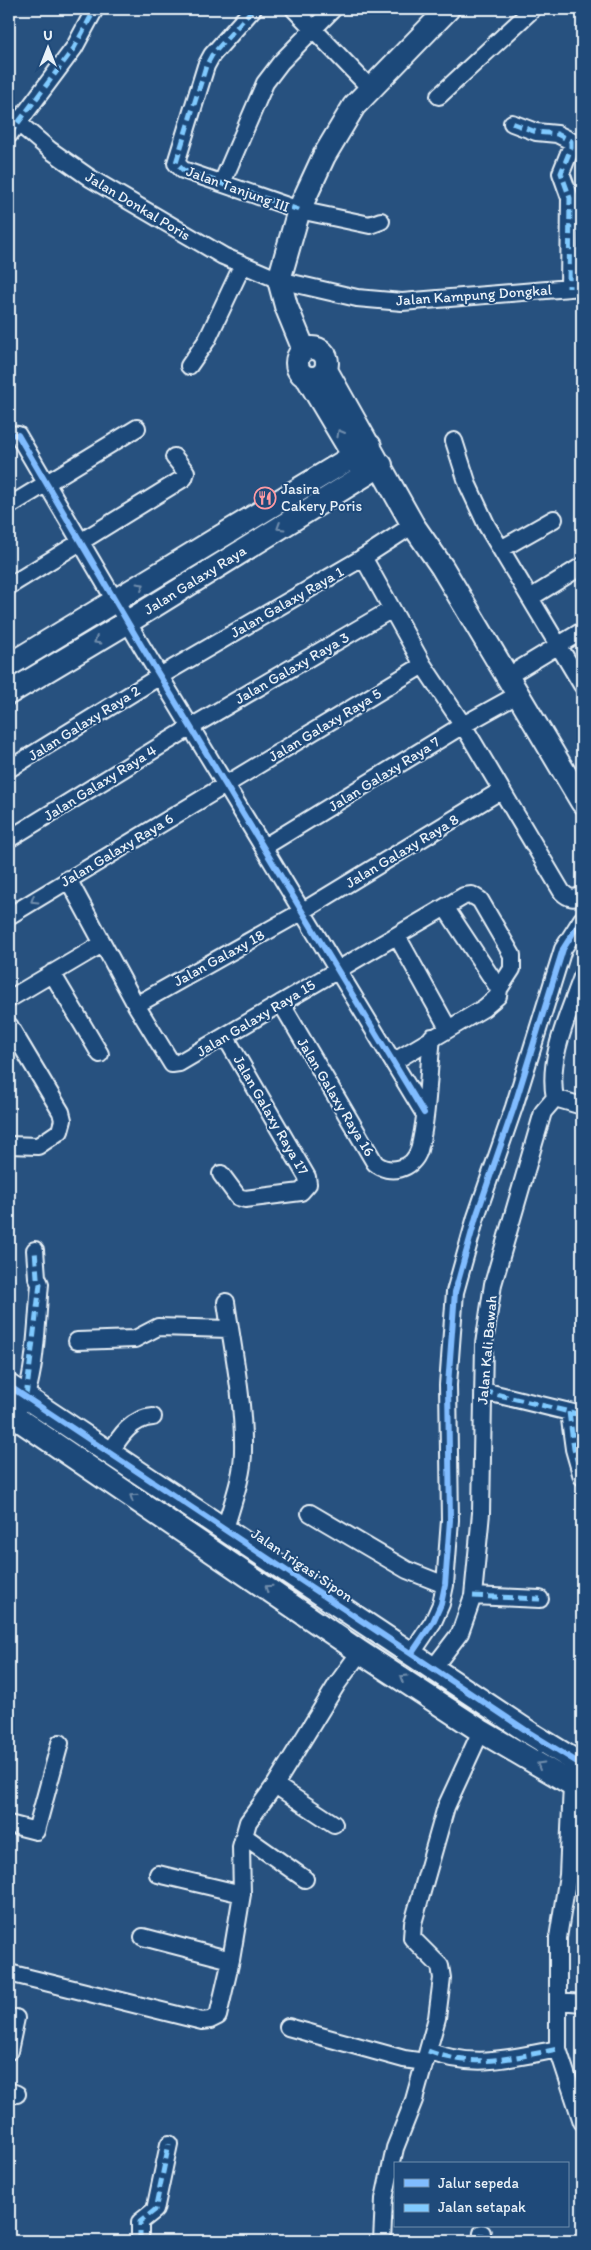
<svg xmlns="http://www.w3.org/2000/svg" width="591" height="2250" viewBox="0 0 591 2250" font-family="Itim,sans-serif">
  <style>
    .lines { fill: none; stroke-linecap: round; stroke-linejoin: round }
    .stream { stroke: #9db3c9; stroke-width: 4.5 }
    .street-casing { stroke: #e8f1f8; stroke-width: 20 }
    .secondary-casing { stroke: #e8f1f8; stroke-width: 26 }
    .street { stroke: #1f4a7a; stroke-width: 16 }
    .secondary { stroke: #1f4a7a; stroke-width: 22 }
    .quiet { stroke: #80caff; stroke-width: 5; stroke-dasharray: 10 5; stroke-linecap: butt }
    .cycleway-casing { stroke: #1f4a7a; stroke-width: 9 }
    .cycleway { stroke: #80bcff; stroke-width: 6 }
    .oneway { stroke: #6f8dac }
    .labels { text-anchor: middle; stroke-width: 4; stroke-linejoin: round; paint-order: stroke }
    .street-label { font-size: 15px; fill: #e8f1f8; stroke: #1f4a7a }
    .poi-label { font-size: 15px; fill: #e8f1f8; stroke: #1f4a7a; text-anchor: start }
  </style>
  <rect width="100%" height="100%" fill="#27517f"/>
  <filter id="ink" filterUnits="userSpaceOnUse"><feTurbulence type="fractalNoise" baseFrequency=".02" numOctaves="2"/><feDisplacementMap in="SourceGraphic" scale="10" xChannelSelector="R" yChannelSelector="G"/><feConvolveMatrix kernelMatrix="1 2 1 2 8 2 1 2 1" color-interpolation-filters="sRGB"/></filter>
  <g filter="url(#ink)">
    <g class="lines">
      <path class="stream" d="M338 1624 488 1719"/>
      <g class="street-casing">
        <path id="street" d="M253 9 212 55 206 66 176 163 183 170 299 210 370 225 381 221
          M294 9 370 88
          M439 96 533 9
          M9 115 50 150 90 178 223 256 279 280 357 298 402 302 582 287
          M512 123 536 132 557 134 571 141V148L561 173 570 198 569 288
          M9 135 74 48 95 9
          M222 183 265 83 281 62 333 9
          M189 366 207 340 242 266
          M9 434 18 435 141 645 424 1113
          M454 441 468 485 487 526 582 685
          M9 506 137 428
          M501 549 554 519
          M363 557 423 665 463 725 562 892C569 899 574 899 582 895
          M9 586 184 478 186 472 174 457
          M530 598 582 566
          M508 676 582 631
          M9 769 160 676 359 560 413 525
          M9 839 191 727 392 609
          M264 847 463 725 519 694
          M68 879 136 1005 172 1064 179 1063 464 896 472 895 480 900 512 955V969L499 989
          M9 916 423 665
          M397 936 448 1028
          M52 973 100 1054
          M9 999 102 944
          M281 1003 375 1163C389 1175 413 1170 419 1150 428 1114 428 1074 432 1037
          M136 1005 303 911 500 791
          M9 1025 61 1112 63 1120 60 1131 38 1146 9 1145
          M393 1062 484 1008 498 996 499 989 445 907
          M555 1098 582 1106
          M221 1174 238 1197 245 1199 301 1192 308 1184 307 1177 225 1036
          M77 1341 135 1339 158 1327 229 1329
          M483 1391 582 1415
          M21 1405C36 1383 37 1313 40 1284L37 1277 35 1250
          M569 1412 574 1449 582 1477
          M110 1453C120 1436 132 1418 153 1417
          M310 1513 407 1570 445 1585
          M225 1529C232 1504 243 1476 243 1451 244 1401 233 1351 226 1302
          M473 1596 540 1599
          M412 1653 433 1622 441 1604 445 1585 450 1520 448 1385 455 1292 476 1217 514 1107 563 949 582 919
          M434 1667 460 1633 473 1596 481 1513 484 1344 493 1284 543 1112 555 1098C547 1058 569 1014 582 977
          M572 1784 568 1875 558 1938V2049L582 2122
          M275 1785 334 1824
          M9 1824 36 1831 60 1743
          M244 1836 305 1879
          M158 1874 242 1894
          M143 1937 231 1960
          M9 1973 202 2021 210 2020 218 2016 231 1960 242 1894 241 1847 248 1822 275 1785 337 1684 360 1652
          M559 2001 582 2003
          M288 2027 404 2059 425 2062
          M9 2051 16 2018
          M428 2051C474 2069 511 2058 558 2049
          M9 2091 17 2094
          M140 2241V2222L155 2210 169 2144
          M382 2241 384 2199 395 2148 414 2100 437 2018 442 1978 440 1966 412 1938 413 1923 446 1807 481 1731
          M481 2241 482 2233"/>
      </g>
      <g class="secondary-casing">
        <path id="secondary" d="M297 363a15 15 0 1 1 30 0a15 15 0 1 1-30 0Z
          M304 350 286 306 279 280 299 210 324 156 354 106 448 9
          M326 370 413 525 442 567 582 802
          M308 379 361 468
          M9 665 370 446
          M9 693 128 622 381 465
          M9 1386 530 1733 582 1765
          M9 1413 360 1652 481 1731 582 1790"/>
      </g>
      <use href="#street" class="street"/>
      <use href="#secondary" class="secondary"/>
      <path class="quiet" d="M253 9 212 55 206 66 176 163 183 170 299 210
        M512 123 536 132 557 134 571 141V148L561 173 570 198 569 288
        M9 135 74 48 95 9
        M483 1391 582 1415
        M26 1397 40 1284 37 1277 35 1250
        M569 1412 574 1449 582 1477
        M473 1596 540 1599
        M428 2051C474 2069 511 2058 558 2049
        M140 2241V2222L155 2210 169 2144
        M481 2241 482 2233"/>
      <g class="cycleway-casing">
        <path id="cycleway" d="M9 434 18 435 141 645 424 1113
          M9 1386 530 1733 582 1765
          M412 1653 433 1622 441 1604 445 1585 450 1520 448 1385 455 1292 476 1217 514 1107 563 949 582 919"/>
      </g>
      <use href="#cycleway" class="cycleway"/>
    </g>
    <defs><path id="oneway-chevron" d="M-2-3.5L2.5 0L-2 3.5" fill="none" stroke-width="1.6" stroke-linecap="round" stroke-linejoin="round" transform="scale(1.25)"/></defs>
    <g class="oneway">
      <use href="#oneway-chevron" transform="translate(340 433) rotate(-120)"/>
      <use href="#oneway-chevron" transform="translate(280 527) rotate(148)"/>
      <use href="#oneway-chevron" transform="translate(141 586) rotate(-31)"/>
      <use href="#oneway-chevron" transform="translate(97 641) rotate(149)"/>
      <use href="#oneway-chevron" transform="translate(34 900) rotate(148)"/>
      <use href="#oneway-chevron" transform="translate(133 1497) rotate(-147)"/>
      <use href="#oneway-chevron" transform="translate(268 1588) rotate(-145)"/>
      <use href="#oneway-chevron" transform="translate(403 1678) rotate(-148)"/>
      <use href="#oneway-chevron" transform="translate(540 1765) rotate(-150)"/>
    </g>
  </g>
  <defs>
    <g id="restaurant-ring" transform="scale(1.125)"><circle r="9.5" fill="#1f4a7a" stroke="#ff9aa2" stroke-width="1.5"/><path d="M-5-6h1v4h1v-4h1v4h1v-4h1v5L-1.5 .5V6h-2V.5L-5-1ZM5-6V6H3V1.5H1.5Q1.5-4 5-6Z" fill="#ff9aa2"/></g>
  </defs>
  <g fill-rule="evenodd">
    <use href="#restaurant-ring" x="265" y="498"/>
  </g>
  <g class="labels">
    <g class="street-label">
      <text transform="translate(238 189) rotate(20)" y="5">Jalan Tanjung III</text>
      <text transform="translate(138 206) rotate(31)" y="5">Jalan Donkal Poris</text>
      <text transform="translate(474 295) rotate(-4)" y="5">Jalan Kampung Dongkal</text>
      <text transform="translate(195 580) rotate(-32)" y="5">Jalan Galaxy Raya</text>
      <text transform="translate(287 602) rotate(-30)" y="5">Jalan Galaxy Raya 1</text>
      <text transform="translate(292 668) rotate(-30)" y="5">Jalan Galaxy Raya 3</text>
      <text transform="translate(84 723) rotate(-32)" y="5">Jalan Galaxy Raya 2</text>
      <text transform="translate(325 725) rotate(-31)" y="5">Jalan Galaxy Raya 5</text>
      <text transform="translate(384 774) rotate(-32)" y="5">Jalan Galaxy Raya 7</text>
      <text transform="translate(100 783) rotate(-32)" y="5">Jalan Galaxy Raya 4</text>
      <text transform="translate(117 850) rotate(-31)" y="5">Jalan Galaxy Raya 6</text>
      <text transform="translate(402 851) rotate(-31)" y="5">Jalan Galaxy Raya 8</text>
      <text transform="translate(219 958) rotate(-29)" y="5">Jalan Galaxy 18</text>
      <text transform="translate(256 1018) rotate(-31)" y="5">Jalan Galaxy Raya 15</text>
      <text transform="translate(336 1097) rotate(59)" y="5">Jalan Galaxy Raya 16</text>
      <text transform="translate(271 1115) rotate(60)" y="5">Jalan Galaxy Raya 17</text>
      <text transform="translate(487 1350) rotate(-85)" y="5">Jalan Kali Bawah</text>
      <text transform="translate(302 1565) rotate(34)" y="5">Jalan Irigasi Sipon</text>
    </g>
    <g class="poi-label">
      <text x="281" y="494">Jasira<tspan x="281" dy="17">Cakery Poris</tspan></text>
    </g>
  </g>
  <rect width="591" height="2250" fill="none" stroke="#1f4a7a" stroke-width="30"/>
  <rect x="15" y="15" width="561" height="2220" fill="none" stroke="#e8f1f8" stroke-width="2" filter="url(#ink)"/>
  <rect x="394" y="2162" width="175" height="65" fill="#1f4a7a" stroke="#6f8dac"/>
  <rect x="404" y="2179" width="25" height="8" fill="#80bcff" stroke="#6f8dac"/>
  <text x="438" y="2188" font-size="15" fill="#e8f1f8">Jalur sepeda</text>
  <rect x="404" y="2204" width="25" height="8" fill="#80caff" stroke="#6f8dac"/>
  <text x="438" y="2212" font-size="15" fill="#e8f1f8">Jalan setapak</text>
  <g transform="translate(48 48)" stroke="#1f4a7a" stroke-width="4" paint-order="stroke">
  <path d="M0-4L9 19L0 12L-9 19Z" fill="#e8f1f8"/>
  <text y="-8" font-size="14" font-weight="bold" text-anchor="middle" fill="#e8f1f8">U</text>
  </g>
</svg>
